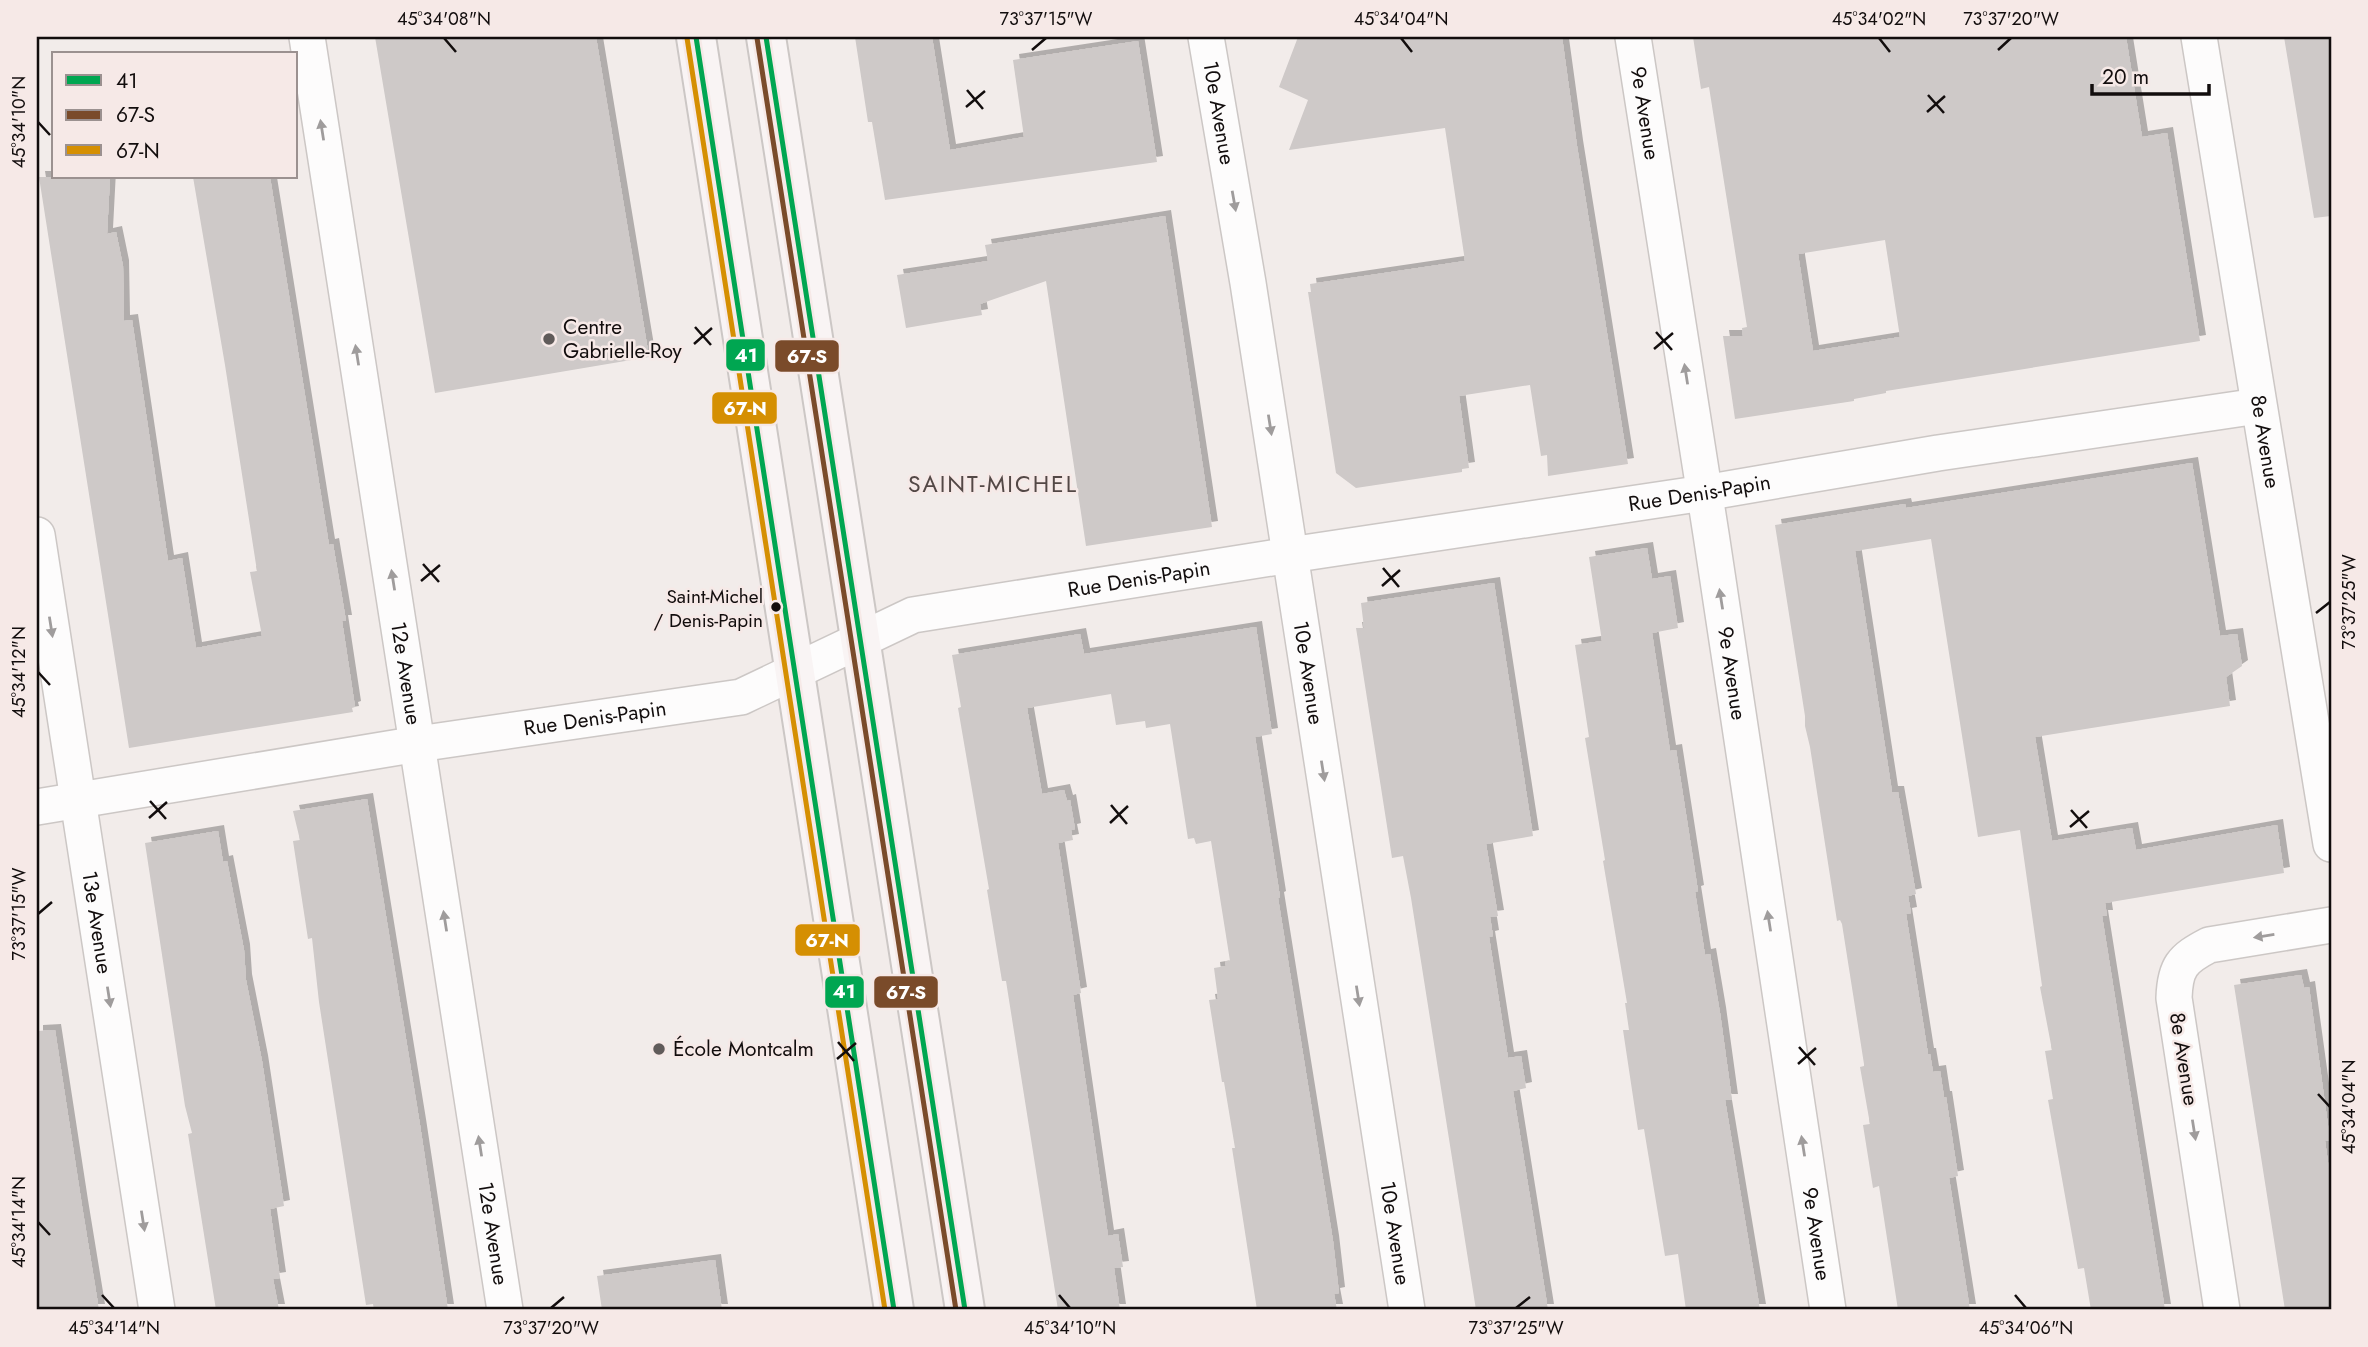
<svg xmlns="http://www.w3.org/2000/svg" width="2368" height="1347" viewBox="0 0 2368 1347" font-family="Jost,sans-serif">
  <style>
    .building { fill: #cec9c8; fill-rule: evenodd; filter: url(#shadow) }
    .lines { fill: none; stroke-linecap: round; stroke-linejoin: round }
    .street-casing { stroke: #ccc7c5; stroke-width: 38 }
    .secondary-casing { stroke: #ccc7c5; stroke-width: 42 }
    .street { stroke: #fdfcfc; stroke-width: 35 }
    .secondary { stroke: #f9f4f4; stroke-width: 38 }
    .bus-1-casing { stroke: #f6e9e7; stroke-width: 10 }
    .bus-2-casing { stroke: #f6e9e7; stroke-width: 10 }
    .bus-3-casing { stroke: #f6e9e7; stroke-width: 10 }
    .bus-1 { stroke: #00a651; stroke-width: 5 }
    .bus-2 { stroke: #7a4b2a; stroke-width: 5 }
    .bus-3 { stroke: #d58f02; stroke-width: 5 }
    .oneway { fill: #9f9c9c }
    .ticks { fill: none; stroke: #120d0d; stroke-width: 2.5 }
    .poi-dot { fill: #605b5a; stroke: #f6e9e7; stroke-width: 2.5 }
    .bus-dot { fill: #120d0d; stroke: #f6e9e7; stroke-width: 2.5 }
    .labels { text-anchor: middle; stroke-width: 5; stroke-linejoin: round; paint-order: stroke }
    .bus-label { font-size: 19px; fill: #120d0d; stroke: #f6e9e7; text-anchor: end }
    .street-label { font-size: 21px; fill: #120d0d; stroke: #f6e9e7 }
    .poi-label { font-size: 21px; fill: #120d0d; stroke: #f6e9e7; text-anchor: start }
    .neighbourhood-label { font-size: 23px; letter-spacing: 2px; fill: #534846; stroke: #f6e9e7 }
    .line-badge { stroke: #f6e9e7; stroke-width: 2.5 }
    .badge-label { font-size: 19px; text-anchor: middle; font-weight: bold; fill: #fff }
    .neatline { fill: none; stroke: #120d0d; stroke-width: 2.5 }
    .ticks-label { font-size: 18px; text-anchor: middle; fill: #120d0d }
  </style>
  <defs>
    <filter id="shadow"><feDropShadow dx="6" dy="-6" stdDeviation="0" flood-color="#0004"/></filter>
  </defs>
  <rect width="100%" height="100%" fill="#f2ecea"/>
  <path class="building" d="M375 37H596L649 357 435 393Z
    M855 37H932L950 150 1024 137 1013 60 1138 41 1157 162 885 200 872 122H868Z
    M1298 37H1562L1577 146 1628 464 1548 476 1547 455 1541 456 1530 385 1459 396 1469 468 1462 469V472L1356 488 1336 473 1308 292H1311L1310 284 1465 261 1445 128 1289 150 1308 100 1279 87Z
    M1693 37H2126L2142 137 2167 133 2200 341 1886 391V393L1854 399V401L1735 419 1723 336H1743L1742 328 1747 327 1709 87 1701 89ZM1885 240 1900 337 1813 351 1798 254Z
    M2284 37H2331V216L2314 218Z
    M39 177H110L107 234 116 232 123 266 124 321 132 320 168 561 182 558 196 648 262 636 250 572 257 571 225 365 193 177H270L329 545 333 544 342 597 346 621H342L355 707 352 708 353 712 129 748Z
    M1165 216 1212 527 1086 546 1046 281 980 304 982 315 906 328 897 275 988 261 985 245Z
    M2192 463 2220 636 2237 634 2242 666 2226 677 2230 706 2035 737 2052 841 2132 828 2136 850 2277 825 2284 873 2105 903 2107 916H2102L2165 1310H2091L2084 1268 2078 1269 2048 1100 2053 1099 2045 1051 2052 1050 2040 987 2042 986 2020 830 1978 837 1931 539 1855 551 1892 792H1898L1916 894 1908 896 1911 913 1906 914 1928 1054H1930L1933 1072 1940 1071 1944 1097H1946L1958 1176 1949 1178 1970 1310H1898L1879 1186 1873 1188 1863 1125 1870 1124 1860 1067 1864 1066V1064L1842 924 1840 920 1837 921 1810 747 1805 726V716L1775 525 1905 504 1906 508Z
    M1647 548 1652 579 1670 576 1678 628 1652 633 1670 751 1676 750 1698 891 1695 892 1705 955 1710 954 1720 1013 1732 1100H1725L1760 1310H1686L1678 1254 1665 1256 1644 1129 1638 1130 1623 1030H1629L1625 1003H1627L1603 861 1605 860 1585 738 1589 737 1575 645 1602 641 1589 557Z
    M1494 583 1533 836 1486 844 1498 916 1490 917 1493 936 1489 937 1508 1058 1521 1056 1526 1088 1513 1091 1548 1310H1476L1411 898 1403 856 1392 858 1356 628H1364L1361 603Z
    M1256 627 1272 734 1255 737 1280 897 1278 898 1333 1241 1339 1293 1334 1294 1337 1310H1257L1232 1148H1235L1224 1082H1222L1209 1000 1218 999 1214 968 1226 966 1225 962 1230 961 1211 841 1196 844 1194 838 1188 839 1170 724 1146 728 1145 721 1116 725 1111 694 1027 708 1042 794 1064 790 1067 801 1070 800 1075 829 1071 830 1073 840 1058 843 1081 993 1073 995 1108 1236 1118 1234 1123 1267 1114 1268 1120 1310H1058L1006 981H1002L987 890 989 889 958 708 961 707 952 655 1080 634 1084 654Z
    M367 799 420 1125 448 1310H374L373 1304 366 1305 319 1002 312 938 308 939 293 841 300 840 293 811Z
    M218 831 223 862 227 861 244 950 246 980 262 1061 284 1206 270 1209 280 1278 273 1279 279 1310H216L188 1134 192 1133 185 1106 145 843Z
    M2301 975 2304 988 2309 987 2330 1140 2325 1141 2331 1183V1310H2285L2234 985Z
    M55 1030 82 1206 99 1310H37V1031Z
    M715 1260 722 1310H602L597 1276Z"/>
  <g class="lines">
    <g class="street-casing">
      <g id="street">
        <path id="s1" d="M307 37 505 1310"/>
        <path id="s2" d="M1206 37 1248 283 1407 1310"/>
        <path id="s3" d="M1633 37 1711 534 1828 1310"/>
        <path id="s4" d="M2199 37 2331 844"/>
        <path id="s5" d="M37 535 157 1310"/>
        <path id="s6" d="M37 807 418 744 741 697 913 615 1290 555 1704 493 1938 453 2258 406"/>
        <path d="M2222 1310 2174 998C2175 967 2182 959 2209 945L2331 925"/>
      </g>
    </g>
    <g class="secondary-casing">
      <path id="secondary" d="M696 37 894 1310
        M766 37 965 1310"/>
    </g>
    <use href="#street" class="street"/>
    <use href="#secondary" class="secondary"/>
    <g class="bus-1-casing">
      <path id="bus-1" d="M696 37 894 1310
        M766 37 965 1310"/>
    </g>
    <g class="bus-2-casing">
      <path id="bus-2" d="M757 38 956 1310"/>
    </g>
    <g class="bus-3-casing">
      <path id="bus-3" d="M687 38 885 1310"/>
    </g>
    <use href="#bus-1" class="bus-1"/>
    <use href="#bus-2" class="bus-2"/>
    <use href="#bus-3" class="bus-3"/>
  </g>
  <defs><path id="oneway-solid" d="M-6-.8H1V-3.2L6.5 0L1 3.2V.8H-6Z" transform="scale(1.75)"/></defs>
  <g class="oneway">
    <use href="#oneway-solid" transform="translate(322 130) rotate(-99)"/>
    <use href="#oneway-solid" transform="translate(1234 201) rotate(80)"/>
    <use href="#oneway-solid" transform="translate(357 355) rotate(-99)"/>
    <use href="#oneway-solid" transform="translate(1686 374) rotate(-99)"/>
    <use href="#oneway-solid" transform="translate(1270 425) rotate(81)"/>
    <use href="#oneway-solid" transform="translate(393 580) rotate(-99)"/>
    <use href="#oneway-solid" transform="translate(1721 599) rotate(-99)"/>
    <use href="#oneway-solid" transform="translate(51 627) rotate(81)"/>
    <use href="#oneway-solid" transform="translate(1323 771) rotate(81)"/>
    <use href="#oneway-solid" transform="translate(445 921) rotate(-99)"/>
    <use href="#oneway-solid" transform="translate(1769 921) rotate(-99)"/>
    <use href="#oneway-solid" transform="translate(2264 936) rotate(171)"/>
    <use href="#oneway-solid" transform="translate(1358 996) rotate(81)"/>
    <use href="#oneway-solid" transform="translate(109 997) rotate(81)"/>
    <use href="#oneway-solid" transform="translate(2194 1130) rotate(81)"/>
    <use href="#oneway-solid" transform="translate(480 1146) rotate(-99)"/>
    <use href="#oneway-solid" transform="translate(1803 1146) rotate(-99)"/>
    <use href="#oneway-solid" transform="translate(143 1221) rotate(81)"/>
  </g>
  <path class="ticks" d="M444 38 456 52M1401 38 1412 52M1879 38 1890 52M1032 50 1046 38M1998 50 2011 38M967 90 983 109M1928 95 1944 113M966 107 985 91M1927 112 1945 96M38 122 50 135M695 327 711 345M1656 332 1672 350M694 344 712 328M1654 349 1673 333M423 564 439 582M1383 568 1399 587M421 581 440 565M1382 586 1400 570M2316 613 2330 602M38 672 50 685M150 801 166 819M1111 805 1127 824M2071 810 2087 828M149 818 167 802M1110 823 1128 806M2070 827 2089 811M38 914 52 902M838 1042 854 1061M1799 1047 1815 1065M837 1059 856 1043M1798 1064 1816 1048M2318 1094 2330 1107M38 1222 50 1235M102 1295 114 1308M1059 1295 1070 1308M2015 1295 2026 1308M551 1308 564 1297M1516 1308 1530 1297"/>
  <g class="poi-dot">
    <circle cx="549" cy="339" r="7"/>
    <circle cx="659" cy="1049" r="7"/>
  </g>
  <circle class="bus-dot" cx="776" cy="607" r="6"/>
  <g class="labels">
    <g class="bus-label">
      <text x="763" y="603">Saint-Michel<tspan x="763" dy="24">/ Denis-Papin</tspan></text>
    </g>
    <g class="street-label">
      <text dy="7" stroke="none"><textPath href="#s2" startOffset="77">10e Avenue</textPath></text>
      <text dy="7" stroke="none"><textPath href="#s3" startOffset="77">9e Avenue</textPath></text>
      <text dy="7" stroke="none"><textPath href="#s4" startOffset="410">8e Avenue</textPath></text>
      <text dy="7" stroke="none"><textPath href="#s6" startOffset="1699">Rue Denis-Papin</textPath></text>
      <text dy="7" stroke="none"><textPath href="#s6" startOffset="1132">Rue Denis-Papin</textPath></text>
      <text dy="7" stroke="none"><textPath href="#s1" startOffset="644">12e Avenue</textPath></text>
      <text dy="7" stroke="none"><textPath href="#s2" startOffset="644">10e Avenue</textPath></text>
      <text dy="7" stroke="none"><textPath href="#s3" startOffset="644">9e Avenue</textPath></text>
      <text dy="7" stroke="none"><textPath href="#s6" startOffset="565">Rue Denis-Papin</textPath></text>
      <text dy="7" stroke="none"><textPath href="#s5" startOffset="392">13e Avenue</textPath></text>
      <text transform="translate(2184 1059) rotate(81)" y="7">8e Avenue</text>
      <text dy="7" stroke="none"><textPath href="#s1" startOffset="1211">12e Avenue</textPath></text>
      <text dy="7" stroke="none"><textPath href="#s2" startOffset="1211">10e Avenue</textPath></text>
      <text dy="7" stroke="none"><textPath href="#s3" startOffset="1211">9e Avenue</textPath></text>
    </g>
    <g class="poi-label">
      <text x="563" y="334">Centre<tspan x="563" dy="24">Gabrielle-Roy</tspan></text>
      <text x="673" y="1056">École Montcalm</text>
    </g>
    <g class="neighbourhood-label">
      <text x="993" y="492">SAINT-MICHEL</text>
    </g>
  </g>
  <g class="line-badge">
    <rect x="725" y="338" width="41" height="34" rx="7" fill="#00a651"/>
    <rect x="774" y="339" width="66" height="34" rx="7" fill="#7a4b2a"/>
    <rect x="711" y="391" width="67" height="34" rx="7" fill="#d58f02"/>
    <rect x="794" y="923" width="67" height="34" rx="7" fill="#d58f02"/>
    <rect x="824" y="975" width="41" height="34" rx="7" fill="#00a651"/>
    <rect x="873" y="975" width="66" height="34" rx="7" fill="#7a4b2a"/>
  </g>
  <g class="badge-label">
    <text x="746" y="362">41</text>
    <text x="807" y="363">67-S</text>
    <text x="745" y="415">67-N</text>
    <text x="827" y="947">67-N</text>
    <text x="844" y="998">41</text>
    <text x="906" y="999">67-S</text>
  </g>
  <rect width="2368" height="1347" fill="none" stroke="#f6e9e7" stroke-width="77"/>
  <rect x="52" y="52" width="245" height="126" fill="#f6e9e7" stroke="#9b9190" stroke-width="2"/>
  <rect x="66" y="75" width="35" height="10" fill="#00a651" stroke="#9b9190" stroke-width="2"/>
  <text x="116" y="88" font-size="21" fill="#120d0d">41</text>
  <rect x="66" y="110" width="35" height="10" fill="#7a4b2a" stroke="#9b9190" stroke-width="2"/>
  <text x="116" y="122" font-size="21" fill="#120d0d">67-S</text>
  <rect x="66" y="145" width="35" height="10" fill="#d58f02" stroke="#9b9190" stroke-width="2"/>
  <text x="116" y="158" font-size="21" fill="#120d0d">67-N</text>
  <path d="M2092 84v10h117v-10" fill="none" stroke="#120d0d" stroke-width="3.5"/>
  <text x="2102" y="84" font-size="21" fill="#120d0d" stroke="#f6e9e7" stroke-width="5" paint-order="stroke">20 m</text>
  <rect x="38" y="38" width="2292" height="1270" class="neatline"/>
  <g class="ticks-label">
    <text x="444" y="25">45°34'08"N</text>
    <text x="1046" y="25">73°37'15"W</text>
    <text x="1401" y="25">45°34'04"N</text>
    <text x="1879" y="25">45°34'02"N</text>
    <text x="2011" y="25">73°37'20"W</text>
    <text transform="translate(19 122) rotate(-90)" y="6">45°34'10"N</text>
    <text transform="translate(2349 602) rotate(-90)" y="6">73°37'25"W</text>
    <text transform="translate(19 672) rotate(-90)" y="6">45°34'12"N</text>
    <text transform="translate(19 914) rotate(-90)" y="6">73°37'15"W</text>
    <text transform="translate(2349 1107) rotate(-90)" y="6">45°34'04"N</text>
    <text transform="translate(19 1222) rotate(-90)" y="6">45°34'14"N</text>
    <text x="114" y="1334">45°34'14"N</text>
    <text x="551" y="1334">73°37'20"W</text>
    <text x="1070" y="1334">45°34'10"N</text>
    <text x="1516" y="1334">73°37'25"W</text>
    <text x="2026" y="1334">45°34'06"N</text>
  </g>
</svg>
